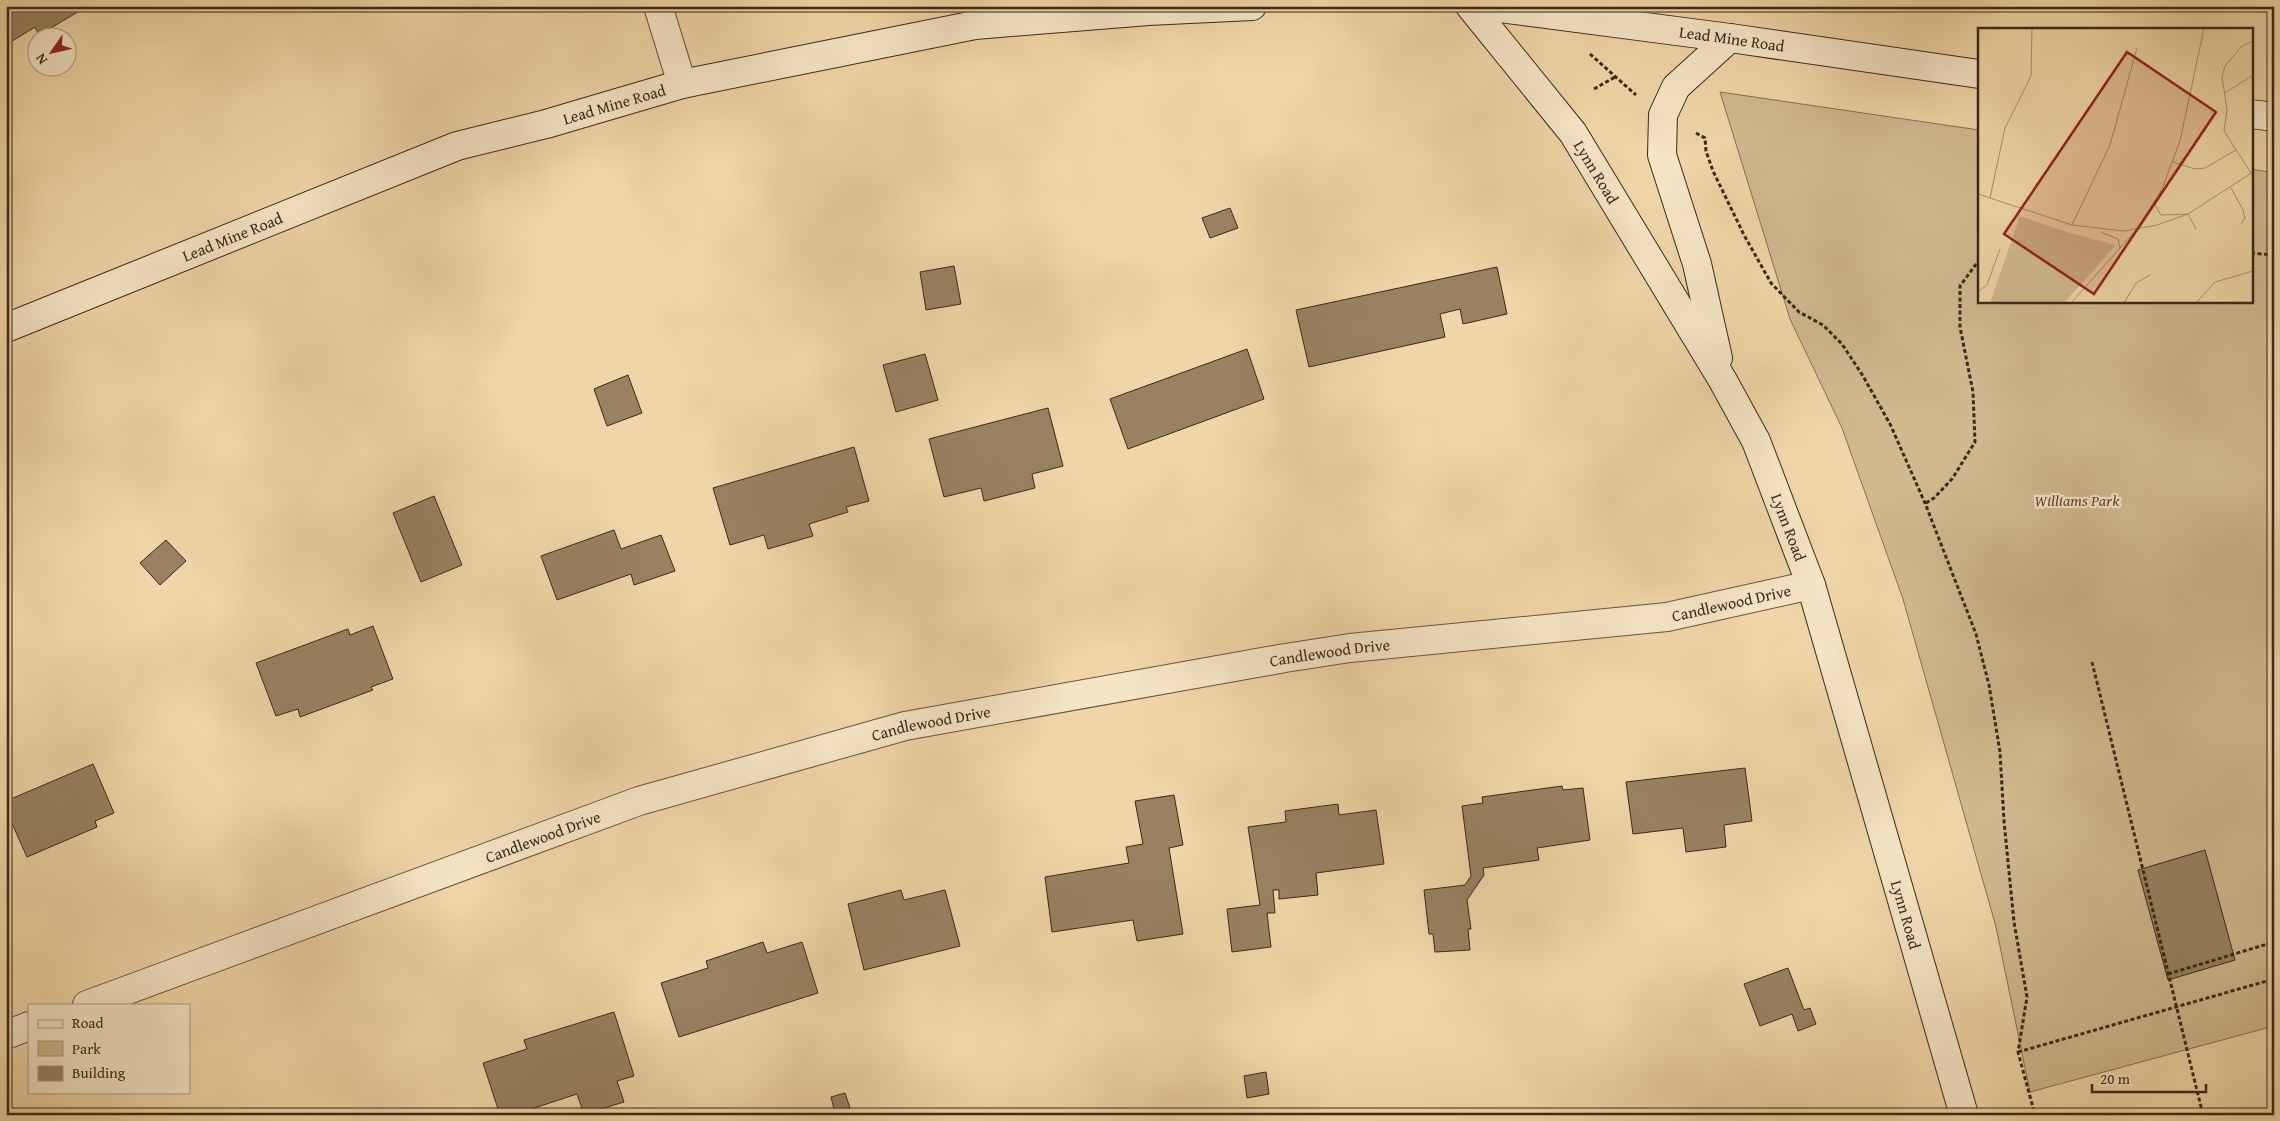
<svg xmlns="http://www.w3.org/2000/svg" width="2280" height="1121" viewBox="0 0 2280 1121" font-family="'Gentium Book Plus',serif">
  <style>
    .green { fill: #d0b88f; stroke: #857053 }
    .building { fill: #988262; stroke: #3a2917 }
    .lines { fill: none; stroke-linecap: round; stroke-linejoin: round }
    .street-casing { stroke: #67543b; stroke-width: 30 }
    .secondary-casing { stroke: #3a2917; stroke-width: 30 }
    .path { stroke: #3a2917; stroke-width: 3; stroke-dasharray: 4 2.5; stroke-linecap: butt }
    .street { stroke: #f5e4c6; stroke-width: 28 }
    .secondary { stroke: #f5e4c6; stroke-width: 28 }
    .labels { text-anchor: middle; stroke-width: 4.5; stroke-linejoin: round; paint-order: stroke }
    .street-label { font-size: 16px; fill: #3a2917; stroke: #f5e4c6 }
    .park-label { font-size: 16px; font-style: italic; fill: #58462f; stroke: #f5e4c6 }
    .inset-road { fill: none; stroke: #a7906d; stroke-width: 1 }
    .view { fill: #8f2418; fill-opacity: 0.15; stroke: #8f2418; stroke-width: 2.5 }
    .inset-edge { fill: none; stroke: #3a2917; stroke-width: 2.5 }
  </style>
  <rect width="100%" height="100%" fill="#efd5a7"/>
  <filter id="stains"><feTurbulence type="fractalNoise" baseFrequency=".004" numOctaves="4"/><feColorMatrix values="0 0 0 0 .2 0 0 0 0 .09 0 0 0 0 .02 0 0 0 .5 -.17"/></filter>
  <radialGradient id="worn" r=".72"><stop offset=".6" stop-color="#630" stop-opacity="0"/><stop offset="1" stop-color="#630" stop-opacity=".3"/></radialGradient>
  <path class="green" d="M1720 92 1979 130V301H2251V169L2274 173V1026L2030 1092 1996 927 1903 599 1842 428 1790 319Z"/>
  <path class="building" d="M6 6H88L39 35 35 27 6 45Z
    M1230 208 1238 228 1210 238 1202 218Z
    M954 266 961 304 926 310 920 272Z
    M1497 267 1507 314 1463 324 1460 309 1440 314 1445 337 1309 367 1296 310Z
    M1247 349 1264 399 1128 449 1110 399Z
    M925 354 938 400 896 412 883 365Z
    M628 375 642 413 607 426 594 389Z
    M1048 408 1063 466 1032 474 1035 488 984 501 981 488 944 497 929 439Z
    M854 447 869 501 846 507 848 512 809 524 813 536 768 549 764 535 730 545 713 488Z
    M434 496 462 565 421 582 393 513Z
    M614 530 621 549 661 535 675 571 634 585 631 574 557 600 541 556Z
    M166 540 186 561 160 585 140 563Z
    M373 626 393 679 371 687 373 690 300 717 298 709 276 716 256 663 348 629 350 635Z
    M93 764 114 813 95 821 97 827 27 857 6 810V801Z
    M1745 768 1752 821 1724 825 1726 847 1686 852 1683 828 1633 834 1626 782Z
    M1562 786 1563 790 1583 788 1590 840 1537 848 1539 860 1483 868 1484 875 1467 900 1471 929H1468L1470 950 1435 952 1433 934H1429L1424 890 1465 885 1471 876 1462 806 1483 803 1482 797Z
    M1174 795 1183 845 1169 848 1183 934 1137 941 1133 920 1052 932 1045 877 1129 863 1126 847 1143 844 1135 801Z
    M1338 804 1339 815 1376 810 1384 864 1316 873 1318 895 1279 899V890H1273L1275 913H1267L1271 947 1232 952 1227 909 1260 905 1248 827 1286 822 1285 811Z
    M2205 850 2235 960 2168 980 2138 870Z
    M901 890 904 900 945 890 960 946 864 970 848 904Z
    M763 942 767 953 802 942 818 993 679 1037 661 983 708 968 706 961Z
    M1788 968 1804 1010 1810 1008 1816 1024 1798 1031 1792 1014 1760 1026 1744 984Z
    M614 1012 634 1076 617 1081 624 1102 584 1114 577 1094 513 1115H500L483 1063 527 1049 524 1040Z
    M1266 1072 1269 1094 1247 1098 1244 1076Z
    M845 1093 850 1108 835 1113 831 1097Z
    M443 1109 444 1115H426Z"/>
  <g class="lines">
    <g class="street-casing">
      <g id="street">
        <path d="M658 6 682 84"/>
        <path id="s1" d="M87 1005 639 801 905 726 1285 658 1350 648 1667 617 1811 585"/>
        <path d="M6 1035 29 1026"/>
      </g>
    </g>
    <g class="secondary-casing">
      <g id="secondary">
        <path id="s2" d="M1470 6 1573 133 1722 379 1756 441 1811 585 1964 1115"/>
        <path id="s3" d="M1484 6 1730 38 1979 74"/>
        <path d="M2251 114 2274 117"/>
        <path id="s4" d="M6 328 457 146 546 124 682 84 975 25 1148 11 1252 6"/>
        <path d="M1718 358 1697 264 1662 155 1663 115 1676 87 1730 38"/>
      </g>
    </g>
    <path class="path" d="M1590 54 1636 95
      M1594 89 1615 77
      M1696 133 1705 138 1706 151 1713 171 1744 235 1771 283 1799 312 1823 325 1842 344 1863 376 1890 424 1925 503 1976 634 1989 685 2000 752 2004 821 2014 922 2027 997 2018 1052 2035 1115
      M2251 253 2274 255
      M1926 503 1934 498 1952 479 1975 442 1973 392 1960 327V286L1979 260
      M2092 662 2203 1115
      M2168 974 2274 942
      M2018 1052 2274 979"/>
    <use href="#street" class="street"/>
    <use href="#secondary" class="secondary"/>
  </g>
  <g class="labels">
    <g class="street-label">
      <text dy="6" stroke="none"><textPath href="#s3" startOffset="250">Lead Mine Road</textPath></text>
      <text dy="6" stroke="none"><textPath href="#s4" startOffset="649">Lead Mine Road</textPath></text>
      <text dy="6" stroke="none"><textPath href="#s2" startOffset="209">Lynn Road</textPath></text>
      <text dy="6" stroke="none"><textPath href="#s4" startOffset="244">Lead Mine Road</textPath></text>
      <text dy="6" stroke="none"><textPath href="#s2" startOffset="614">Lynn Road</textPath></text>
      <text dy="6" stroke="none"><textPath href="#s1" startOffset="1701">Candlewood Drive</textPath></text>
      <text dy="6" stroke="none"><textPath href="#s1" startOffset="1296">Candlewood Drive</textPath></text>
      <text dy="6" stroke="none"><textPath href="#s1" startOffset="891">Candlewood Drive</textPath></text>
      <text dy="6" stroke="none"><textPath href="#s1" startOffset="486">Candlewood Drive</textPath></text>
      <text dy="6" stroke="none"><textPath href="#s2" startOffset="1019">Lynn Road</textPath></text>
    </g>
    <g class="park-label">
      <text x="2077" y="506">Williams Park</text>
    </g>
  </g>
  <g transform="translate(1978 28)">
    <rect width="275" height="275" fill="#efd5a7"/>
    <path d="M42 188 88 204 138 217 86 275H12Z" fill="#d0b88f"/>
    <path class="inset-road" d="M247 65 275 47M195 134 217 141 227 140 258 122M273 145 246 103 249 82 244 49 247 38 264 18 275 13M253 160 265 182 267 190 263 196M0 166 94 197 146 203 179 197 210 186 275 144M12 170 27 100 53 48 54 0M176 175 183 187 210 186M210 186 218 201M94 197 132 117 159 20M123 204 140 211 142 220M1 263 9 257 22 221M93 275 159 201 184 161 202 113 226 0M146 275 158 255 172 247M218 275 237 254 275 243"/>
    <path class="view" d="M149 24 238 84 116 266 26 206Z"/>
    <rect width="275" height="275" class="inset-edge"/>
  </g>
  <rect width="2280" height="1121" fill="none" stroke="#efd5a7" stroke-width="25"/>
  <rect x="8" y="8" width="2265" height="1106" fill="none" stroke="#3a2917" stroke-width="2.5"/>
  <rect x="12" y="12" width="2255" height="1096" fill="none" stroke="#3a2917"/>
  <rect x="28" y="1004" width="162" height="90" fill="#f5e4c6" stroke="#aa9980"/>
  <rect x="38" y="1020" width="25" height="8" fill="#f5e4c6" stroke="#aa9980"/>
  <text x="72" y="1028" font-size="15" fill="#3a2917">Road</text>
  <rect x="38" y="1041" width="25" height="15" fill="#d0b88f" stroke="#aa9980"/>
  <text x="72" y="1054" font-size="15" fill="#3a2917">Park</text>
  <rect x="38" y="1066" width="25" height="15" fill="#988262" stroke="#aa9980"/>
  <text x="72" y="1078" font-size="15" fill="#3a2917">Building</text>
  <g transform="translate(52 52) rotate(236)"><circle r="24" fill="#f5e4c6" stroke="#aa9980"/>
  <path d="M0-4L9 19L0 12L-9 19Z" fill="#8f2418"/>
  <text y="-8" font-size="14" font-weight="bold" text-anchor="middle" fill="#3a2917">N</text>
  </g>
  <path d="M2092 1084v8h114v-8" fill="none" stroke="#3a2917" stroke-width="2.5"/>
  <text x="2100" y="1084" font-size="15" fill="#3a2917" stroke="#f5e4c6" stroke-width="4" paint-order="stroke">20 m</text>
  <rect width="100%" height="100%" filter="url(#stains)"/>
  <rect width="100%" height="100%" fill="url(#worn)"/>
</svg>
